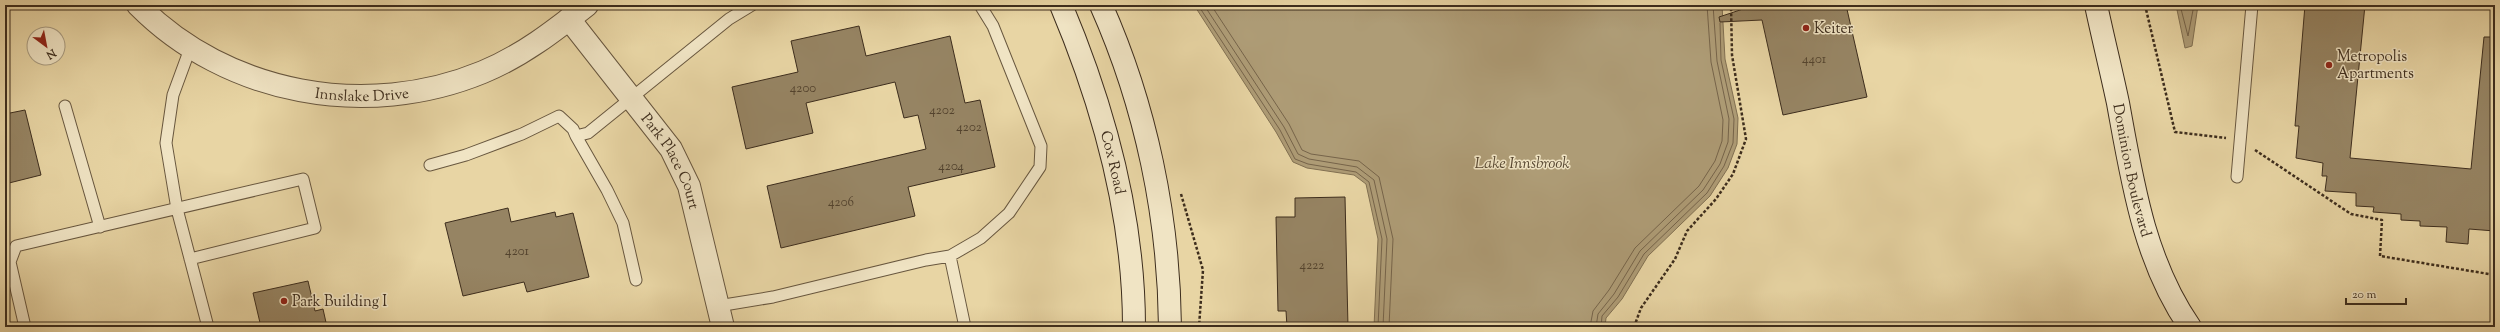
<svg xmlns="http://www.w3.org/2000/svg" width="2500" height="332" viewBox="0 0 2500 332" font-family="'Sorts Mill Goudy',serif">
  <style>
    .water { fill: #ae9c76; stroke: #817052 }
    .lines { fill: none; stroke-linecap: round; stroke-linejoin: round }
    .shore { stroke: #76644a; stroke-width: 1 }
    .building { fill: #968463; stroke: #3d2d1d }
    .lane-casing { stroke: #68573f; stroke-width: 13 }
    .street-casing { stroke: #68573f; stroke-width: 24 }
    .secondary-casing { stroke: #3d2d1d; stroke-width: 24 }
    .path { stroke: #3d2d1d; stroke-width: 2.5; stroke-dasharray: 3 2; stroke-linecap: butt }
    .lane { stroke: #f0e4c4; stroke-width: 11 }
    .street { stroke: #f0e4c4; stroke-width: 22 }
    .secondary { stroke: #f0e4c4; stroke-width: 22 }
    .poi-dot { fill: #8f2418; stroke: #f0e4c4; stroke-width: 1.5 }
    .labels { text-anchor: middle; stroke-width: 3; stroke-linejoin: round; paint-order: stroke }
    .number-label { font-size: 13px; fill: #53432e }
    .poi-label { font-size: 15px; fill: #3d2d1d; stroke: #f0e4c4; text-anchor: start }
    .street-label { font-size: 15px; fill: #3d2d1d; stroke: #f0e4c4 }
    .water-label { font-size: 16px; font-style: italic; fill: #594933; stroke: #f0e4c4 }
  </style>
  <rect width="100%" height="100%" fill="#e8d5a4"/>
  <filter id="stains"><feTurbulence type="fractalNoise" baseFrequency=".005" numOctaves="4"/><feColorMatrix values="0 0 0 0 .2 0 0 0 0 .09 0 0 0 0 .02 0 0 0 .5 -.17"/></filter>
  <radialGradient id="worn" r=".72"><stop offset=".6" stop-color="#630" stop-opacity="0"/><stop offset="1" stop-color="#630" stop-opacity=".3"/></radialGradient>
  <path class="water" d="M1194 5H1722L1725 59 1738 118 1737 144 1728 168 1710 196 1648 256 1622 299 1606 318 1605 327H1374L1378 239 1366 184 1354 175 1307 168 1293 162 1276 132Z
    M2176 5H2198L2192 46 2185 48Z"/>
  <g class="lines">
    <path class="shore" d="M1198 5 1280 130 1295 159 1308 164 1356 172 1369 182 1382 239 1378 327
      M1204 5 1284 127 1298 154 1309 159 1357 167 1374 180 1387 239 1383 327
      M1211 5 1289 124 1302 150 1311 154 1359 161 1379 177 1393 239 1389 327
      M2180 5 2188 36 2194 5
      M1590 327 1593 311 1609 290 1635 248 1699 186 1715 161 1722 141 1723 120 1711 62 1707 5
      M1596 327 1598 314 1614 294 1640 251 1703 190 1720 164 1728 142 1729 119 1717 61 1713 5
      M1601 327 1602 316 1618 297 1644 254 1707 193 1724 166 1733 143 1734 119 1721 60 1720 23"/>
  </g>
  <path class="building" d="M1755 5H1846L1867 97 1783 115 1762 20 1720 22 1719 17Z
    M2305 5H2365L2350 158 2471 169 2484 37H2495V231L2469 229 2468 244 2446 242 2447 227 2420 226V221L2401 220V214L2373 212 2374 207 2356 206V193L2325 191 2327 176H2322L2323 163 2296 158 2299 126H2295Z
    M859 26 866 56 950 36 965 103 980 100 995 167 908 187 915 216 781 248 767 186 926 149 918 115 904 118 895 82 806 103 813 133 746 149 732 87 798 72 791 41Z
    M25 110 41 175 5 184V114Z
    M1345 197 1348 327H1287L1286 311H1278L1276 217H1295V198Z
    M508 208 511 222 555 212 556 217 573 213 589 277 527 292 524 282 463 296 445 223Z
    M308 281 315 311 323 309 327 327H261L253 293Z"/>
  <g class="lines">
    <g class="lane-casing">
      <path id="lane" d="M191 46 173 95 166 143 177 209 208 327
        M65 106 100 227
        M576 136 607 190 623 223 636 280
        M430 165 466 155 522 134 559 116 573 129 576 136 588 133 729 19 752 5
        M2237 177 2252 5
        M950 256 965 327
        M718 306 773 297 926 260 950 256 981 238 1009 213 1040 167 1041 146 993 26 980 5
        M25 327 10 262 16 246 303 179 315 228 190 259"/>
    </g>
    <g class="street-casing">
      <g id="street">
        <path id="s1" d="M138 5C227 95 367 120 483 72 522 56 554 31 587 5"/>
        <path id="s2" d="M569 19 671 149 689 186 723 327"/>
      </g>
    </g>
    <g class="secondary-casing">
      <g id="secondary">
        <path id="s3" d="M1061 5C1104 107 1134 215 1134 327"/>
        <path d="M1101 5C1146 106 1169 217 1170 327"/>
        <path id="s4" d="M2096 5C2103 38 2111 70 2118 103 2132 180 2144 261 2190 327"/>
      </g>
    </g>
    <path class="path" d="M2145 5 2175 132 2226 138
      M2255 150 2351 214 2382 220 2380 256 2495 275
      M1181 194 1203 270 1199 327
      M1634 327 1641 308 1675 259 1687 231 1716 199 1733 174 1746 139 1732 55 1731 5"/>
    <use href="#lane" class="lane"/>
    <use href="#street" class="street"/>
    <use href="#secondary" class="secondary"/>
  </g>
  <g class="poi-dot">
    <circle cx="1806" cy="28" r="4"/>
    <circle cx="2329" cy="65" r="4"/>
    <circle cx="284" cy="301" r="4"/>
  </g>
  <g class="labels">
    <g class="number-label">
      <text x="1814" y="63">4401</text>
      <text x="803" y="92">4200</text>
      <text x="942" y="114">4202</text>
      <text x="969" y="131">4202</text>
      <text x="951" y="170">4204</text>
      <text x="841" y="206">4206</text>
      <text x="517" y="255">4201</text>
      <text x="1312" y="269">4222</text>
    </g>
    <g class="poi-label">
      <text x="1814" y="33">Keiter</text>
      <text x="2337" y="61">Metropolis<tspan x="2337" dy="17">Apartments</tspan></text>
      <text x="292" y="306">Park Building I</text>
    </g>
    <g class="street-label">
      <text dy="5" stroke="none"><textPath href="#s1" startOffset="248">Innslake Drive</textPath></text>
      <text dy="5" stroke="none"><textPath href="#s2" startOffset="176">Park Place Court</textPath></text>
      <text dy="5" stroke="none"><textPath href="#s3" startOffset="166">Cox Road</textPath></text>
      <text dy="5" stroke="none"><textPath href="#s4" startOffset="169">Dominion Boulevard</textPath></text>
    </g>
    <g class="water-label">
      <text x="1522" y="168">Lake Innsbrook</text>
    </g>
  </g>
  <rect width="2500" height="332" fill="none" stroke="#e8d5a4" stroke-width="20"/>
  <rect x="6" y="6" width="2488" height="320" fill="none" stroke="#3d2d1d" stroke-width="2"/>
  <rect x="10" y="10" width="2480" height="312" fill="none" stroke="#3d2d1d"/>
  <g transform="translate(46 46) rotate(148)"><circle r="19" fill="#f0e4c4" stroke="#a89b81"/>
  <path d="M0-3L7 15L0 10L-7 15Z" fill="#8f2418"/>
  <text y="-6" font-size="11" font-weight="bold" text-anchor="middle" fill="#3d2d1d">N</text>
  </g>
  <path d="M2346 298v6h60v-6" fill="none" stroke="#3d2d1d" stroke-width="2"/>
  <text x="2352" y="298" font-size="12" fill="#3d2d1d" stroke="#f0e4c4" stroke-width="3" paint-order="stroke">20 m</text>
  <rect width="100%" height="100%" filter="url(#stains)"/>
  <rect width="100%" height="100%" fill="url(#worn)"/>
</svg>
